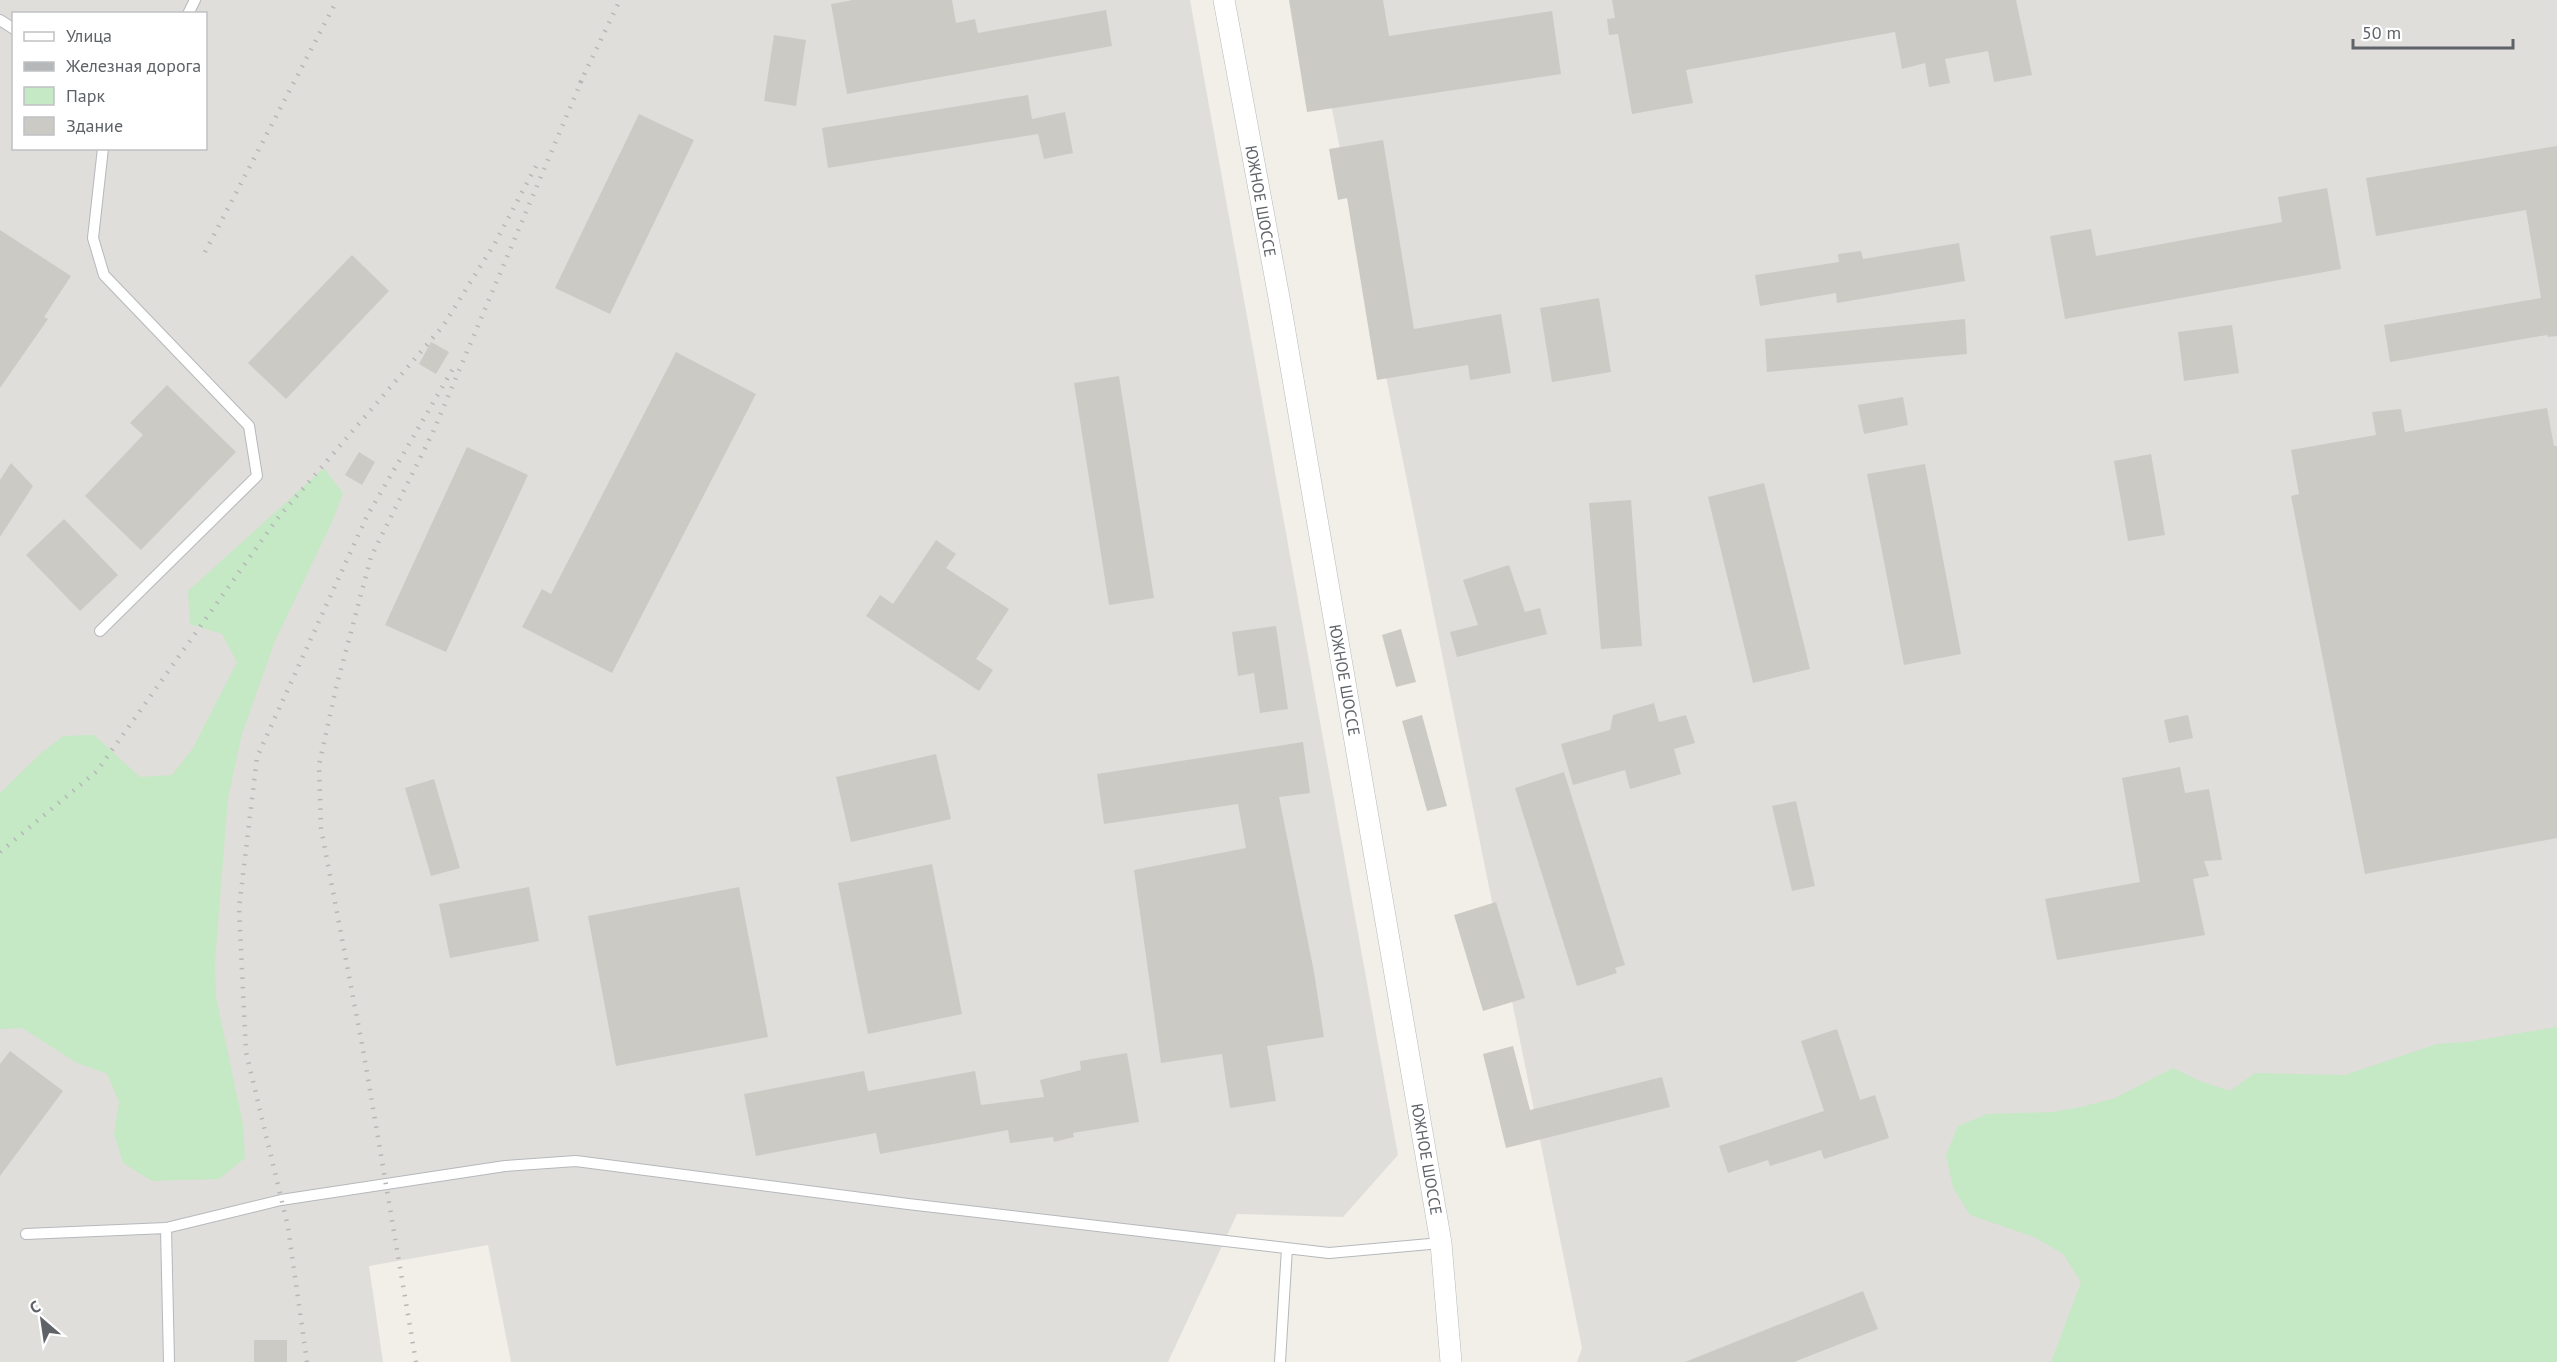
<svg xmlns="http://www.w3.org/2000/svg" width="2557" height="1362" viewBox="0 0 2557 1362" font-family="'PT Sans',sans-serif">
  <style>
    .industrial { fill: #e0deda; fill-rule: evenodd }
    .green { fill: #c5e8c5 }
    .building { fill: #cccac5 }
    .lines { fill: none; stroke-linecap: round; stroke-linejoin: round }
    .lane-casing { stroke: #b5b8bc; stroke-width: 12 }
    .street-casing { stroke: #b5b8bc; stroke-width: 22 }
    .lane { stroke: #fff; stroke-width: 10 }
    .street { stroke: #fff; stroke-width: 21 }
    .rail { stroke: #b6b7b8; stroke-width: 4.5; stroke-dasharray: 1.5 8; stroke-linecap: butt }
    .labels { text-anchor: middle; stroke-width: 6; stroke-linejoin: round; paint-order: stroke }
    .street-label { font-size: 16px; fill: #5f6368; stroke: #fff }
  </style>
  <rect width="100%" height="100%" fill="#f1efe8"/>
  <path class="industrial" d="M0 0H1190L1398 1155 1343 1217 1237 1214 1168 1362H511L488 1245 369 1266 383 1362H0ZM14 14H206V148H14Z
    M1310 0H2557V1362H1577L1582 1348Z"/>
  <path class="green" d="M324 468 343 493 332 522 275 641 242 734 228 798 215 962 216 997 243 1124 245 1158 219 1179 152 1181 123 1163 114 1134 119 1102 107 1074 77 1063 22 1028 0 1029V793L39 755 63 736 94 735 140 777 172 775 193 748 237 662 222 634 190 624 188 591Z
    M2557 1027V1362H2051L2081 1282 2063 1254 2034 1237 1970 1215 1953 1188 1946 1155 1958 1126 1987 1114 2054 1112 2085 1106 2115 1098 2173 1068 2200 1081 2230 1091 2255 1073 2345 1075 2437 1044 2467 1042Z"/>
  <path class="building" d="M853 0H952L956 23 975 19 978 33 1106 10 1112 46 847 94 831 4Z
    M1289 0H1383L1389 36 1552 11 1561 74 1307 112Z
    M1612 0H2016L2032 75 1994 82 1988 51 1945 59 1950 83 1929 87 1925 63 1902 69 1895 32 1686 70 1693 103 1632 114 1618 34 1609 35 1607 19 1615 18Z
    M774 35 806 40 796 106 764 101Z
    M1028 95 1032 119 1065 112 1073 153 1044 159 1038 134 828 168 822 128Z
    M639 114 694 140 610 314 555 288Z
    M1383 140 1414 329 1501 314 1511 373 1470 380 1468 365 1377 380 1347 198 1338 200 1329 149Z
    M2557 146V336L2548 337 2547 335 2390 362 2384 325 2541 298 2526 210 2376 236 2366 178Z
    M2327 188 2341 269 2065 319 2050 236 2091 229 2096 256 2282 222 2278 197Z
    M0 230 71 276 44 317 48 319 0 388Z
    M1959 243 1965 281 1837 303 1836 293 1760 306 1755 275 1839 262 1838 254 1861 251 1863 259Z
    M352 255 389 291 286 399 248 363Z
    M1599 298 1611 372 1552 382 1540 308Z
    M1965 319 1967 354 1767 372 1765 339Z
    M2232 325 2239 373 2184 381 2178 332Z
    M431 342 449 352 436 374 419 364Z
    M676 352 756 394 612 673 522 627 542 589 551 594Z
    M1119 376 1154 598 1109 605 1074 383Z
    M167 385 236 452 141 550 85 496 143 435 130 423Z
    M1903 397 1908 425 1864 434 1858 405Z
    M2547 408 2554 446H2557V838L2365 874 2291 496 2299 494 2291 450 2376 435 2372 412 2401 409 2405 432Z
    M467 447 528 475 446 652 385 625Z
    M359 452 375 462 362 485 345 475Z
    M2151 454 2165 535 2128 541 2114 461Z
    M11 463 33 486 0 537V480Z
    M1925 464 1961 654 1904 665 1867 474Z
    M1764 483 1810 669 1753 683 1708 497Z
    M1631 500 1642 646 1601 649 1589 503Z
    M64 519 118 575 80 611 26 555Z
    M936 540 956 554 946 568 1009 609 976 659 993 670 979 691 866 616 880 595 893 604Z
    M1509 565 1525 612 1540 608 1547 634 1457 657 1450 632 1478 625 1463 580Z
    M1276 626 1288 709 1260 713 1254 673 1238 676 1232 632Z
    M1401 629 1416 682 1396 687 1382 635Z
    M1654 703 1659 722 1686 715 1695 743 1674 749 1681 774 1630 789 1625 770 1573 785 1561 744 1610 730 1613 715Z
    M1422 715 1447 806 1427 811 1402 721Z
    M2188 715 2193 738 2169 743 2164 720Z
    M1303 742 1310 793 1279 797 1314 972 1324 1037 1267 1046 1276 1101 1230 1108 1222 1054 1161 1063 1134 870 1246 848 1238 804 1104 824 1097 774Z
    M936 754 951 819 851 842 836 777Z
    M2180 767 2185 793 2209 789 2222 860 2204 861 2209 876 2193 879 2205 935 2057 960 2045 899 2140 882 2122 778Z
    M1564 772 1625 965 1615 968 1617 973 1577 986 1515 788Z
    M434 779 460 868 431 876 405 788Z
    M1796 801 1815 886 1792 891 1772 806Z
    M932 864 962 1014 868 1034 838 883Z
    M529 887 539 941 450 958 439 904Z
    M739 887 768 1037 616 1066 588 916Z
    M1496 902 1525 998 1483 1011 1454 915Z
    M1837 1029 1860 1100 1875 1095 1889 1138 1824 1159 1821 1150 1770 1166 1768 1160 1728 1173 1719 1146 1824 1111 1801 1041Z
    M1513 1046 1530 1110 1662 1077 1670 1107 1506 1148 1483 1054Z
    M10 1051 63 1091 0 1176V1064Z
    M1127 1053 1139 1122 1073 1133 1074 1137 1054 1142 1053 1137 1010 1143 1008 1130 880 1154 876 1133 756 1156 744 1094 864 1071 868 1091 975 1071 981 1105 1044 1097 1040 1080 1081 1070 1080 1061Z
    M1863 1291 1878 1329 1794 1362H1685Z
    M254 1340H287V1362H254Z"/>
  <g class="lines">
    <g class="lane-casing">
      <path id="lane" d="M188 14 195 0
        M0 20 14 29
        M100 631 257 476 249 426 104 275 93 238 103 148
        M166 1228 169 1362
        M26 1234 166 1228 281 1200 505 1166 576 1161 908 1204 1329 1253 1441 1243
        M1280 1362 1287 1248"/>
    </g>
    <g class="street-casing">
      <path id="street" d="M1224 0 1280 303 1441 1243 1451 1362"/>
    </g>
    <use href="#lane" class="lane"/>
    <use href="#street" class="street"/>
    <path class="rail" d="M580 83 620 0
      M205 252 337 0
      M0 852 97 771 277 519 443 326 495 243 536 166
      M307 1362 288 1227 246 1052 239 908 257 757 367 516 454 367
      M416 1362 364 1055 321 828 319 765 336 688 371 557 433 432 583 77"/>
  </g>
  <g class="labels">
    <g class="street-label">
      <text transform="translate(1261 201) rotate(80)" y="6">ЮЖНОЕ ШОССЕ</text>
      <text transform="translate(1345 680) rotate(80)" y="6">ЮЖНОЕ ШОССЕ</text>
      <text transform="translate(1427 1159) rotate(80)" y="6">ЮЖНОЕ ШОССЕ</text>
    </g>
  </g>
  <rect x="12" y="12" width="195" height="138" fill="#ffffff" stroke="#bfc1c3" stroke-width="1.5"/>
  <rect x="24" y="32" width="30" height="9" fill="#ffffff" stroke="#bfc1c3" stroke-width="1.5"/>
  <text x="66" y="42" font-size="18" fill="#5f6368">Улица</text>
  <rect x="24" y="62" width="30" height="9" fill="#b6b7b8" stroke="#bfc1c3" stroke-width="1.5"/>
  <text x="66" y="72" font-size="18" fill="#5f6368">Железная дорога</text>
  <rect x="24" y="87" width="30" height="18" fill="#c5e8c5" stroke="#bfc1c3" stroke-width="1.5"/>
  <text x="66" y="102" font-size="18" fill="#5f6368">Парк</text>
  <rect x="24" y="117" width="30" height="18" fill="#cccac5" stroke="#bfc1c3" stroke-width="1.5"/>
  <text x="66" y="132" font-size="18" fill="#5f6368">Здание</text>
  <g transform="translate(42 1320) rotate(331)" stroke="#ffffff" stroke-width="4.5" paint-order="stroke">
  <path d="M0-4.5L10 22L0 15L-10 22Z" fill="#5f6368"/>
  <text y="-9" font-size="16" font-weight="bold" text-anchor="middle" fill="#5f6368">С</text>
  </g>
  <path d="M2353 39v9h160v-9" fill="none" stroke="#5f6368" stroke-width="3"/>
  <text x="2362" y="39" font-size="18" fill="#5f6368" stroke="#ffffff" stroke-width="4.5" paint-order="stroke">50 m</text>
</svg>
